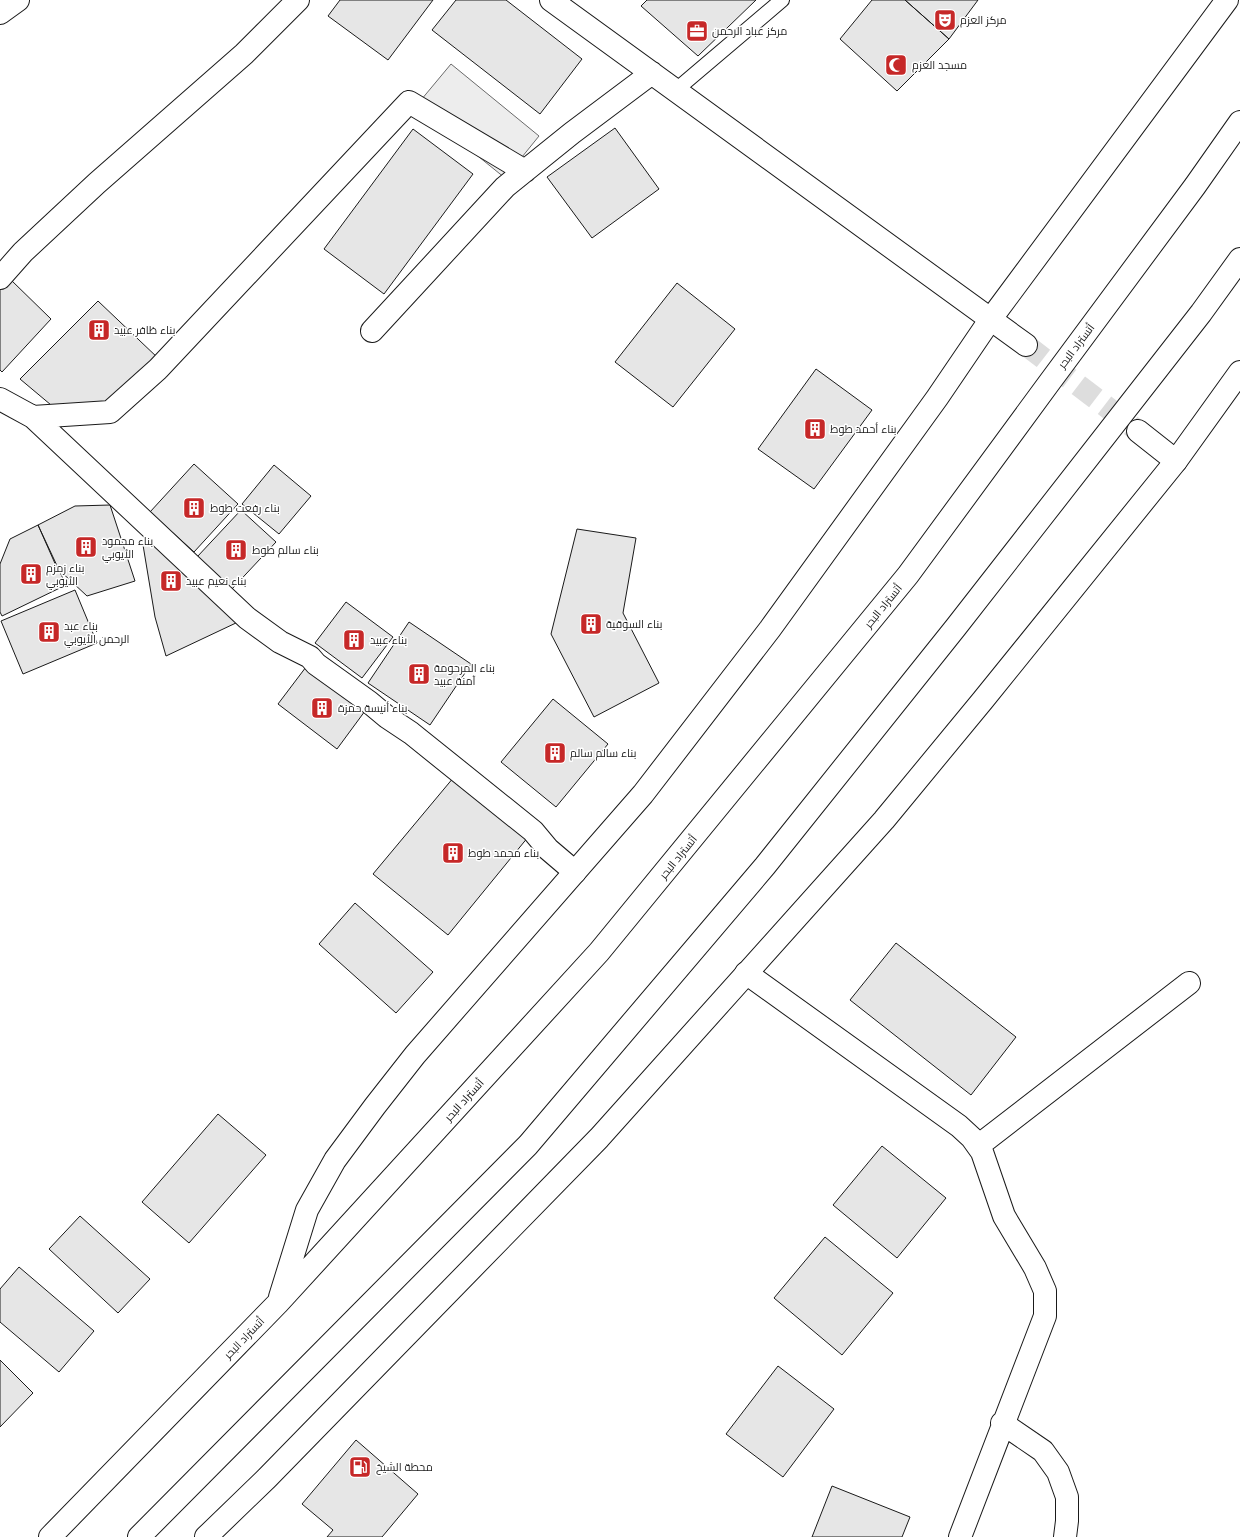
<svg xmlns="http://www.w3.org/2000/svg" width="1240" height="1537" viewBox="0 0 1240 1537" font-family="'DM Sans',Cairo,sans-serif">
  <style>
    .parking { fill: #ededed; stroke: #6a6a6a }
    .building { fill: #e6e6e6; stroke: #1a1a1a }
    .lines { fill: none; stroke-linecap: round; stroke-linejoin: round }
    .minor-tunnel { stroke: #ddd; stroke-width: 22; stroke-dasharray: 22 11; stroke-linecap: butt }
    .service-casing { stroke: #1a1a1a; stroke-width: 16 }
    .minor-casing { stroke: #1a1a1a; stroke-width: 24 }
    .tertiary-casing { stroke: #1a1a1a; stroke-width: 24 }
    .motorway-casing { stroke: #1a1a1a; stroke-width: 24 }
    .service { stroke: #fff; stroke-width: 14 }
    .minor { stroke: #fff; stroke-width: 22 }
    .tertiary { stroke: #fff; stroke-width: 22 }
    .motorway { stroke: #fff; stroke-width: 22 }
    .labels { text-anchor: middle; stroke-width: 3; stroke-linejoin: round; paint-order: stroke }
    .poi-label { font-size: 11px; fill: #1a1a1a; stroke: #fff; text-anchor: start }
    .street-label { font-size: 11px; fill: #1a1a1a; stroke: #fff }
  </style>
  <rect width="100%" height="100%" fill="#fff"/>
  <path class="parking" d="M451 64 539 136 505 178 416 106Z"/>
  <path class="building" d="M340 0H433L388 60 328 16Z
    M456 0H506L582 59 540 114 432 30Z
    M647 0H756L698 56 641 6Z
    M872 0H905L949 39 897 91 840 39Z
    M905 0H978L949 39Z
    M615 128 659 189 592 238 547 177Z
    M413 129 473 174 384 294 324 249Z
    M10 279 51 319 2 372 0 370V290Z
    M677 283 735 329 673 407 615 362Z
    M98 301 159 359 108 406 57 410 20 379Z
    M816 369 872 410 814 489 758 449Z
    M194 464 238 504 194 552 150 512Z
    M274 465 311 496 279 534 242 504Z
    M110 505 135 581 87 596 57 568 38 525 75 506Z
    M241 510 276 542 231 590 197 557Z
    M38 525 66 585 2 616 0 612V564L10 539Z
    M577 529 636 538 623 613 659 683 594 717 551 634Z
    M151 541 238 622 166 656 155 617 143 545Z
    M75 590 97 643 23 674 1 621Z
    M346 602 393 637 362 678 315 643Z
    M409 622 471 664 430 725 368 683Z
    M306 667 365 711 337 749 278 704Z
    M553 699 608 744 556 807 501 762Z
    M459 771 533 831 448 935 373 874Z
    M355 903 433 972 396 1013 319 944Z
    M896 943 1016 1037 971 1095 850 1000Z
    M218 1114 266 1155 189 1243 142 1202Z
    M882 1146 946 1198 897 1258 833 1205Z
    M80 1216 150 1279 118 1313 49 1249Z
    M825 1237 893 1293 842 1355 774 1298Z
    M19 1267 94 1331 59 1372 0 1322V1289Z
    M0 1360 33 1393 0 1427Z
    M778 1366 834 1409 783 1477 726 1434Z
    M356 1440 418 1494 382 1537H327L333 1530 302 1504Z
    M832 1486 910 1517 902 1537H812Z"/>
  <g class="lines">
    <path class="minor-tunnel" d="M1026 345 1138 431"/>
    <g class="service-casing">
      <path id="service" d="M676 90 782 0"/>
    </g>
    <g class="minor-casing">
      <path id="minor" d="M551 0 1026 345
        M0 13 18 0
        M372 331 505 187 572 133 652 73
        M0 399 33 417 247 618 280 642 310 657 316 664 369 702 387 717 411 733 533 831 548 849 575 872
        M33 417 110 412 158 369 409 102 525 171
        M1138 431 1176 461
        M746 973 959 1126 972 1138 982 1152 1004 1216 1035 1268 1045 1291V1316L960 1537
        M978 1146 1189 983
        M1002 1423 1043 1451 1058 1472 1067 1497V1521L1065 1537"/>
    </g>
    <g class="tertiary-casing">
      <path id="tertiary" d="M0 278 23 252 97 183 244 54 298 0"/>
    </g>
    <g class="motorway-casing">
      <path id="motorway" d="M280 1297 307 1210 335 1160 375 1106 415 1055 643 794 770 629 937 398 990 320 1227 0
        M50 1537 278 1303 599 952 908 575 1049 383 1195 186 1240 122
        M139 1537 528 1145 765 866 956 627 1201 313 1240 259
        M206 1537 267 1478 599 1138 884 820 983 700 1176 461 1240 372"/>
    </g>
    <use href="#service" class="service"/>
    <use href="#minor" class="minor"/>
    <use href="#tertiary" class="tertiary"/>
    <use href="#motorway" class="motorway"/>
  </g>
  <defs>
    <g id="theatre-square" transform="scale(1.15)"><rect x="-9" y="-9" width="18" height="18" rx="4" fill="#c62828" stroke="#fff"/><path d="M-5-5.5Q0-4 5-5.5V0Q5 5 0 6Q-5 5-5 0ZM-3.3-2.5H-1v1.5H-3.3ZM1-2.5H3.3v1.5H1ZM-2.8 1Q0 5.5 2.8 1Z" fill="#fff"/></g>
    <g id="office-square" transform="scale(1.15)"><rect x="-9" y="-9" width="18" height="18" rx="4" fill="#c62828" stroke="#fff"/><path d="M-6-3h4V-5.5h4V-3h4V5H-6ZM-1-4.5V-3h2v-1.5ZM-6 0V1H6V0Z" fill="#fff"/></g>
    <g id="mosque-square" transform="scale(1.15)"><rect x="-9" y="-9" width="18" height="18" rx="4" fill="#c62828" stroke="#fff"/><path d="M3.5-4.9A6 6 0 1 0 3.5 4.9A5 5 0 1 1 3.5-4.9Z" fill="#fff"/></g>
    <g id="building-square" transform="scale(1.15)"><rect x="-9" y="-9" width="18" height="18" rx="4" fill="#c62828" stroke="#fff"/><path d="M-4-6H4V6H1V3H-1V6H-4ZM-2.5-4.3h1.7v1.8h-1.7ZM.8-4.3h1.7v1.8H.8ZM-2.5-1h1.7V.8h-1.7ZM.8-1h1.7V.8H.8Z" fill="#fff"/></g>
    <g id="fuel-square" transform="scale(1.15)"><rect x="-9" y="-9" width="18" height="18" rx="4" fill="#c62828" stroke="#fff"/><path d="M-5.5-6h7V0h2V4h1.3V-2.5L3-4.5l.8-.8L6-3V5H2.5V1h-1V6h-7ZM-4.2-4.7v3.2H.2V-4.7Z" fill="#fff"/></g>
  </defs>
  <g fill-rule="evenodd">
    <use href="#theatre-square" x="945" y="20"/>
    <use href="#office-square" x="697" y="31"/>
    <use href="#mosque-square" x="896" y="65"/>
    <use href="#building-square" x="99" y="330"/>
    <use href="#building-square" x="815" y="429"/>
    <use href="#building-square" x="194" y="508"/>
    <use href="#building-square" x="86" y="547"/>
    <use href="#building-square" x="236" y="550"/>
    <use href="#building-square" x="31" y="574"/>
    <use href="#building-square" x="171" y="581"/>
    <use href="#building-square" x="591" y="624"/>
    <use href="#building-square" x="49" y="632"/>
    <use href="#building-square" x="354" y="640"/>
    <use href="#building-square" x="419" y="674"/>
    <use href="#building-square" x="322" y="708"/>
    <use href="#building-square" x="555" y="753"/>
    <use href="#building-square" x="453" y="853"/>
    <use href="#fuel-square" x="360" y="1467"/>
  </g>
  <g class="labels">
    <g class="poi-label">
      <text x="960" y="24">مركز العزم</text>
      <text x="712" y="35">مركز عباد الرحمن</text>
      <text x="912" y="69">مسجد العزم</text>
      <text x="114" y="334">بناء ظافر عبيد</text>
      <text x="830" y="433">بناء أحمد طوط</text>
      <text x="210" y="512">بناء رفعت طوط</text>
      <text x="102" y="545">بناء محمود<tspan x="102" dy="13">الأيوبي</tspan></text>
      <text x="252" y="554">بناء سالم طوط</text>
      <text x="46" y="572">بناء زمزم<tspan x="46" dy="13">الأيوبي</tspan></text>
      <text x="186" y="585">بناء نعيم عبيد</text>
      <text x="606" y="628">بناء السوقية</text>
      <text x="64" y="630">بناء عبد<tspan x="64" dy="13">الرحمن الأيوبي</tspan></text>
      <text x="370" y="644">بناء عبيد</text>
      <text x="434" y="672">بناء المرحومة<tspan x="434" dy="13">آمنة عبيد</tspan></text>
      <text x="338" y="712">بناء أنيسة حمزة</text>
      <text x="570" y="757">بناء سالم سالم</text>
      <text x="468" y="857">بناء محمد طوط</text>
      <text x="376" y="1471">محطة الشيخ</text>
    </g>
    <g class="street-label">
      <text transform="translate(1076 346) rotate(-53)" y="4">أتستراد البحر</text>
      <text transform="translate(883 606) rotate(-51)" y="4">أتستراد البحر</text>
      <text transform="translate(678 857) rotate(-51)" y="4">أتستراد البحر</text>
      <text transform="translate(464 1100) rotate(-48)" y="4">أتستراد البحر</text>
      <text transform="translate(244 1338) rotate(-46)" y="4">أتستراد البحر</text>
    </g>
  </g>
</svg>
